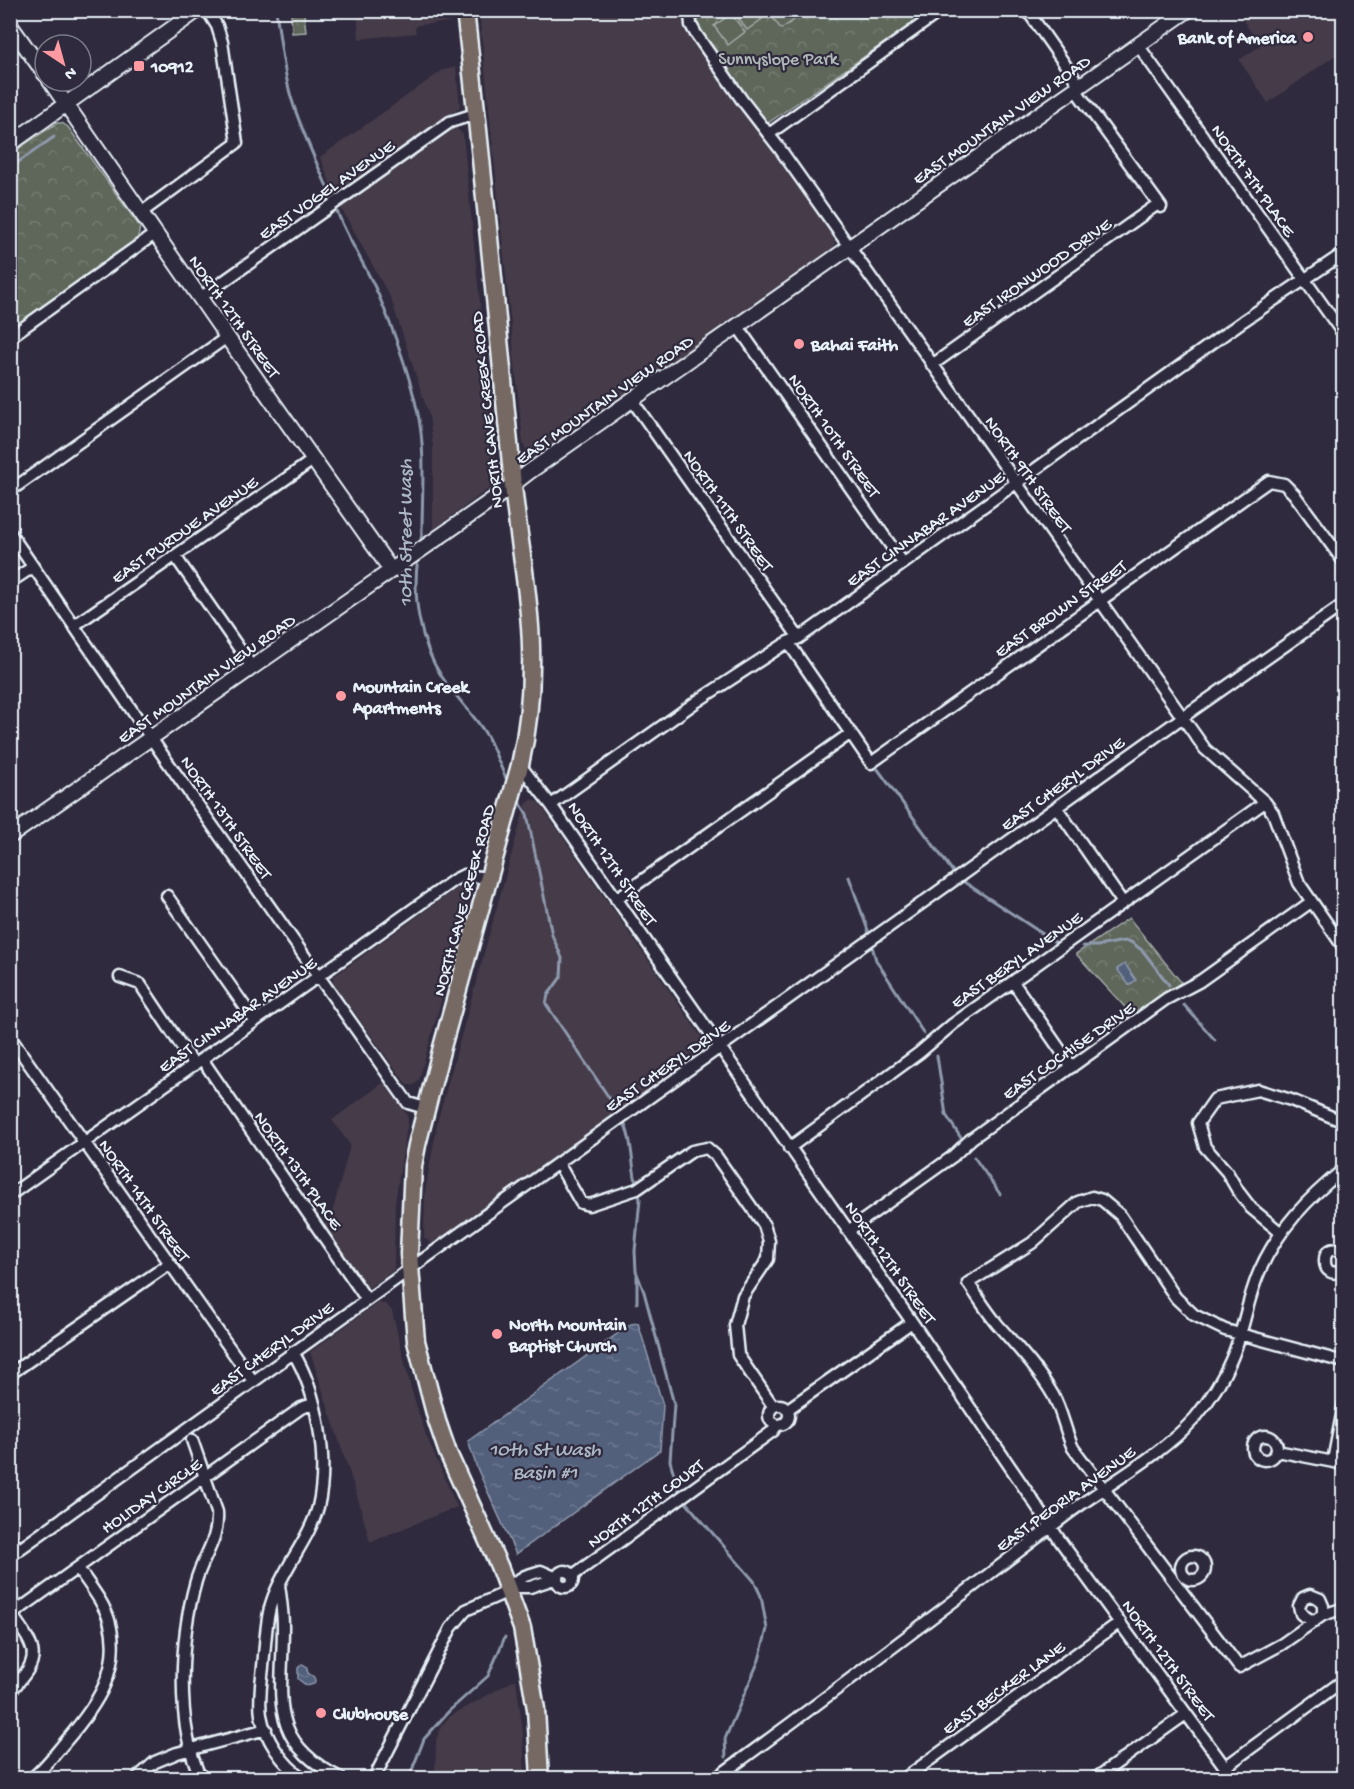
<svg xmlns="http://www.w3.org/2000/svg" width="1354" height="1789" viewBox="0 0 1354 1789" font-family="'Gochi Hand',sans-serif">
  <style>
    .built { fill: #453b49 }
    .park { fill: url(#park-crowns); stroke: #a3aca9; stroke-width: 1.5 }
    .pitch { fill: #5e665a; stroke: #a3aca9; stroke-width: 1.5 }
    .water { fill: url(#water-ripples); stroke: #8f9aae; stroke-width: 1.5 }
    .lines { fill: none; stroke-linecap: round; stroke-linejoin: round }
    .stream { stroke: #8f9aae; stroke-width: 3 }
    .minor-casing { stroke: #e8f1f8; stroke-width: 15 }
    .tertiary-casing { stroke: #e8f1f8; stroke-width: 18 }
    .primary-casing { stroke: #e8f1f8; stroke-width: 21 }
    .minor { stroke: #2f2a3d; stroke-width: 10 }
    .tertiary { stroke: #2f2a3d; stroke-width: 14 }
    .primary { stroke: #766964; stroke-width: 16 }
    .poi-dot { fill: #ff9aa2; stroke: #2f2a3d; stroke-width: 2 }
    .labels { text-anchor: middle; stroke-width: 4.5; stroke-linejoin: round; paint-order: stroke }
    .poi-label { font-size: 18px; font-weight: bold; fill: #e8f1f8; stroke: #2f2a3d; text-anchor: start }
    .park-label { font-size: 18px; fill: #b1b9b9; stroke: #2f2a3d }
    .street-label { font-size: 18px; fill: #e8f1f8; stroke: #2f2a3d }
    .water-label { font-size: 20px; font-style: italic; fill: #acb7c6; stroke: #2f2a3d }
  </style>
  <defs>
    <pattern id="park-crowns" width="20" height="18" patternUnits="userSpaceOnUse" patternTransform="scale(1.5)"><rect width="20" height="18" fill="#5e665a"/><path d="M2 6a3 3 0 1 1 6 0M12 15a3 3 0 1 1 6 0" fill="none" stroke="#757c72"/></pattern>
    <pattern id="water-ripples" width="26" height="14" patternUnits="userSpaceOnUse" patternTransform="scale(1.5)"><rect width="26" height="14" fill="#53607c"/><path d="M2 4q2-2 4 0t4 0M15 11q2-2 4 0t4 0" fill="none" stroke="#6c778f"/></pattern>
  </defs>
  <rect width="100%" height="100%" fill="#2f2a3d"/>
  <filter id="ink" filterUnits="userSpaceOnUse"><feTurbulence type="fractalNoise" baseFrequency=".0167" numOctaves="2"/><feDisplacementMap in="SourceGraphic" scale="12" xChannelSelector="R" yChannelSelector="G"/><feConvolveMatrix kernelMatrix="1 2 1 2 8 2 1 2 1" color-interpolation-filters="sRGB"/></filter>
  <g filter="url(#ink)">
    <path class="built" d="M357 11H450L451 22 418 25 415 28 416 33 359 39Z
      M479 11H685V23L689 32 834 238 835 243 833 248 558 442 537 454 527 451 523 444Z
      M1237 11H1343V50L1268 103 1239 60 1260 46Z
      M456 67 460 106 458 109 335 195 320 157 443 70Z
      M452 127H456L463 135 498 480 491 487 433 530V447L429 416 391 299 340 206Z
      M533 799 540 804 707 1045 703 1052 436 1242 431 1243 424 1238V1233L425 1192 438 1119 519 827 526 804Z
      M458 887 466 889 469 896V901L419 1080 414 1085H407L333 983V977Z
      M384 1082 407 1115 408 1120 395 1203 394 1270 370 1287 365 1286 324 1224 330 1221 350 1145 332 1120Z
      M377 1303 386 1304 392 1311 412 1392 426 1435 457 1507 370 1542 359 1502 310 1352Z
      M516 1679 523 1733 525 1778H435L436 1740 441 1726 449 1717Z"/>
    <path class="park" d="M700 11H930L768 123 763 121 697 25Z
      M304 13 306 32 292 33 291 14Z
      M57 123H62L68 127 140 227 138 237 139 240 10 332V154Z
      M1129 918 1181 982 1134 1017 1076 954Z"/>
    <path class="pitch" d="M735 11H756L762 19 747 30 734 12Z
      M768 11H798L801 15 781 29Z
      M731 14 745 32 728 45 714 26Z"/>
    <path class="water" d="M1125 964 1136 980 1129 985 1117 969Z
      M638 1323 663 1405 660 1450 516 1554 477 1468 468 1441 631 1324Z
      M302 1664 306 1666 308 1673 314 1677 315 1681 314 1684 307 1686 298 1679V1668Z"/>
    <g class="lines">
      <path class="stream" d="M276 10C280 39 283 69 291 97 302 133 318 166 333 200
        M10 168 54 137
        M335 206C347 240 368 268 381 301 396 337 410 376 418 414 426 452 422 494 422 533L420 546
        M418 558C412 597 420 644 442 677 456 698 475 715 487 736 495 751 500 767 508 782
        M1338 569 1340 604
        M1341 611 1344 624
        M877 768 956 876
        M517 798 527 814 552 935 562 958 561 977 548 995 546 1004 620 1114
        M849 877 870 936
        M961 880 1055 942
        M871 943 876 960 924 1034
        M1083 946H1098L1124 941 1131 942 1143 951 1169 985
        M1184 1005 1215 1040
        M937 1056 946 1115 961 1138
        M623 1120C633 1140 631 1164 637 1186
        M974 1157 1000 1194
        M638 1192 640 1199 635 1251 636 1271 644 1292 674 1404 670 1461 680 1494
        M637 1275V1303
        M683 1499 754 1581 761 1596 767 1629 759 1660 725 1739 726 1757
        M409 1778 424 1739 449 1711 488 1676 505 1637"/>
      <g class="minor-casing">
        <path id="minor" d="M692 10 690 14 691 25 696 34 742 100 780 149 1205 749 1265 802 1273 813 1299 883 1344 948
          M1027 10 1080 86
          M1138 45 1344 335
          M1075 89 1161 207
          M769 134 942 10
          M142 212 237 143 222 42 217 26 207 10
          M200 298 450 122 475 114
          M738 327 903 563
          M10 337 156 233
          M932 365 1158 204
          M632 400 799 638
          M10 491 227 337
          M10 533 162 754 408 1103 425 1108
          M175 556 252 667
          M10 582 33 567
          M75 625 313 460
          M788 642 871 763 1269 481 1284 484 1294 494 1344 562
          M520 765 551 805 912 1322 1061 1542 1233 1778
          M551 805 696 702 788 642 799 638 1243 321 1344 253
          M1057 808 1123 903
          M167 896 255 1021
          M616 899 851 733
          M120 977 140 984 194 1065
          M1013 982 1072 1067
          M10 1037 253 1381
          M202 1059 367 1300
          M789 1148 919 1053 953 1024 1265 802
          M558 1163 581 1203 589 1205 637 1189 692 1151 707 1148 716 1156 764 1225 769 1241 768 1259 743 1296 735 1325 738 1355 773 1406
          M10 1195 454 880 464 875 488 878
          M848 1231 952 1157 971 1139 1166 999 1200 981 1311 902
          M1280 1232 1251 1208 1238 1191 1227 1172 1205 1147 1198 1123 1215 1099 1258 1090 1291 1100 1344 1122
          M1344 1254C1318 1234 1319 1288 1344 1268
          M293 1352C318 1393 329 1461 318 1507 309 1540 283 1568 272 1601 266 1618 266 1637 264 1655 263 1674 258 1696 261 1715 265 1739 283 1765 303 1778
          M1344 1362 1225 1330 1194 1315 1176 1298 1120 1215 1102 1200 1092 1197 1078 1202 1032 1243 968 1283C978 1297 987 1312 998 1325 1018 1348 1038 1369 1053 1395 1062 1411 1065 1431 1073 1448L1239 1667 1282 1644 1323 1615 1344 1608
          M10 1374 169 1264
          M769 1415a10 10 0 1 1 20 0a10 10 0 1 1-20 0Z
          M788 1409 912 1322
          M1253 1448a12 12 0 1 1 24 0a12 12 0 1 1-24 0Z
          M192 1440 217 1512C219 1540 203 1556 196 1581 180 1637 175 1725 201 1778
          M1277 1451 1344 1464
          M1333 1461 1344 1404
          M10 1538 19 1550
          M1181 1568a12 12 0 1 1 24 0a12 12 0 1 1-24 0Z
          M10 1556 622 1117 1183 717 1344 604
          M557 1579a8 8 0 1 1 16 0a8 8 0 1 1-16 0Z
          M572 1576 773 1431 777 1425
          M279 1585C281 1599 283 1613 283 1627 283 1696 265 1740 340 1778
          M507 1587 525 1576 541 1571 557 1578
          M508 1587H530L557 1578
          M10 1616 301 1408 313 1404
          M1314 1622 1301 1614 1299 1606 1303 1598 1310 1595 1320 1599 1323 1606V1615
          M10 1692C41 1657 39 1653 12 1615
          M1225 1767 1344 1680
          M32 1778C45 1768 55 1754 66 1741 96 1706 123 1669 109 1620 103 1601 89 1585 78 1568
          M137 1778 155 1762 177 1753 266 1729
          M374 1778 451 1628 466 1610 509 1591
          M716 1778C834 1693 949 1605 1065 1516 1107 1484 1158 1458 1195 1418 1209 1401 1222 1381 1231 1360 1244 1331 1247 1299 1260 1270 1279 1228 1308 1198 1344 1169
          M905 1778 1120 1622
          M1096 1778 1186 1714"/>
      </g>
      <g class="tertiary-casing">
        <path id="tertiary" d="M10 25 45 74
          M50 81 227 337 391 570
          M10 144 198 10
          M10 836 498 496 529 472 1188 10"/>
      </g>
      <g class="primary-casing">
        <path id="primary" d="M465 10C483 168 498 327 513 485 518 539 530 593 531 647 532 687 529 726 520 765L441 1051 417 1145 413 1166 409 1254 416 1341 437 1421 448 1453 499 1566 522 1628 536 1709 540 1778"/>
      </g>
      <use href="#minor" class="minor"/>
      <use href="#tertiary" class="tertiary"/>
      <use href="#primary" class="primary"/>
    </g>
  </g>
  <g class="poi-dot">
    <circle cx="1308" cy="37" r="6"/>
    <rect x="133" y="60" width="12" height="12" rx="3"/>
    <circle cx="799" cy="344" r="6"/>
    <circle cx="341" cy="696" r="6"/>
    <circle cx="497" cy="1334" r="6"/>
    <circle cx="321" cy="1713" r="6"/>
  </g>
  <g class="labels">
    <g class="poi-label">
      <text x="1296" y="43" text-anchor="end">Bank of America</text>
      <text x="151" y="72">10912</text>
      <text x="811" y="350">Bahai Faith</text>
      <text x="353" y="692">Mountain Creek<tspan x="353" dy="21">Apartments</tspan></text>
      <text x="509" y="1330">North Mountain<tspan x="509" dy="21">Baptist Church</tspan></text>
      <text x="333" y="1719">Clubhouse</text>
    </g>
    <g class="park-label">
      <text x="778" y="64">Sunnyslope Park</text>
    </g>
    <g class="street-label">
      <text transform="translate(1001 119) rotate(-35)" y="6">EAST MOUNTAIN VIEW ROAD</text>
      <text transform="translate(1254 180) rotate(55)" y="6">NORTH 7TH PLACE</text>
      <text transform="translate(326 189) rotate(-35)" y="6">EAST VOGEL AVENUE</text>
      <text transform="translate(1036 272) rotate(-35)" y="6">EAST IRONWOOD DRIVE</text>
      <text transform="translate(235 316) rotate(55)" y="6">NORTH 12TH STREET</text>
      <text transform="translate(604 399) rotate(-35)" y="6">EAST MOUNTAIN VIEW ROAD</text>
      <text transform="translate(486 410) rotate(-96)" y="6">NORTH CAVE CREEK ROAD</text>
      <text transform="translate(835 435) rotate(55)" y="6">NORTH 10TH STREET</text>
      <text transform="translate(1029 474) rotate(55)" y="6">NORTH 9TH STREET</text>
      <text transform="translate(729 510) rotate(55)" y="6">NORTH 11TH STREET</text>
      <text transform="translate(925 528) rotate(-35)" y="6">EAST CINNABAR AVENUE</text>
      <text transform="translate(184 529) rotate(-35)" y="6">EAST PURDUE AVENUE</text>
      <text transform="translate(1060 608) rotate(-35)" y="6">EAST BROWN STREET</text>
      <text transform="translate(206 678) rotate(-35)" y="6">EAST MOUNTAIN VIEW ROAD</text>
      <text transform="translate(1062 783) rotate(-36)" y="6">EAST CHERYL DRIVE</text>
      <text transform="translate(227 817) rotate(55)" y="6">NORTH 13TH STREET</text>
      <text transform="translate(613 863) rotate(56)" y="6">NORTH 12TH STREET</text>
      <text transform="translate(463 900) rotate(-75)" y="6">NORTH CAVE CREEK ROAD</text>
      <text transform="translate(1016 959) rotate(-35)" y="6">EAST BERYL AVENUE</text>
      <text transform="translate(237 1014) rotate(-35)" y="6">EAST CINNABAR AVENUE</text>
      <text transform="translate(1068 1050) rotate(-35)" y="6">EAST COCHISE DRIVE</text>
      <text transform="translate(667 1065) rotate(-35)" y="6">EAST CHERYL DRIVE</text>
      <text transform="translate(299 1170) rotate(55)" y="6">NORTH 13TH PLACE</text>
      <text transform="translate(145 1200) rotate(55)" y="6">NORTH 14TH STREET</text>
      <text transform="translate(891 1262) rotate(55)" y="6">NORTH 12TH STREET</text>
      <text transform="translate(271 1348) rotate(-36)" y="6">EAST CHERYL DRIVE</text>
      <text transform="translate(151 1495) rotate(-35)" y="6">HOLIDAY CIRCLE</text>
      <text transform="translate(1065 1498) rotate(-36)" y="6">EAST PEORIA AVENUE</text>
      <text transform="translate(645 1503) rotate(-36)" y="6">NORTH 12TH COURT</text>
      <text transform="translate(1169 1660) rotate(54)" y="6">NORTH 12TH STREET</text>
      <text transform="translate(1003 1687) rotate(-36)" y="6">EAST BECKER LANE</text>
    </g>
    <g class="water-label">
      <text transform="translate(404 533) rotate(-90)" y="7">10th Street Wash</text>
      <text x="545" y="1455">10th St Wash<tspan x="545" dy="23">Basin #1</tspan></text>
    </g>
  </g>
  <rect width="1354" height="1789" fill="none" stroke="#2f2a3d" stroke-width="36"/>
  <rect x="18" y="18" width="1318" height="1753" fill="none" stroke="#e8f1f8" stroke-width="2" filter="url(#ink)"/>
  <g transform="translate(63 63) rotate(144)"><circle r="28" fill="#2f2a3d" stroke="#797a88" stroke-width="1.5"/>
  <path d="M0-4.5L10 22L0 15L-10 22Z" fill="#ff9aa2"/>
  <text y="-9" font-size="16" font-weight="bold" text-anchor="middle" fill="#e8f1f8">N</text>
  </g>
</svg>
